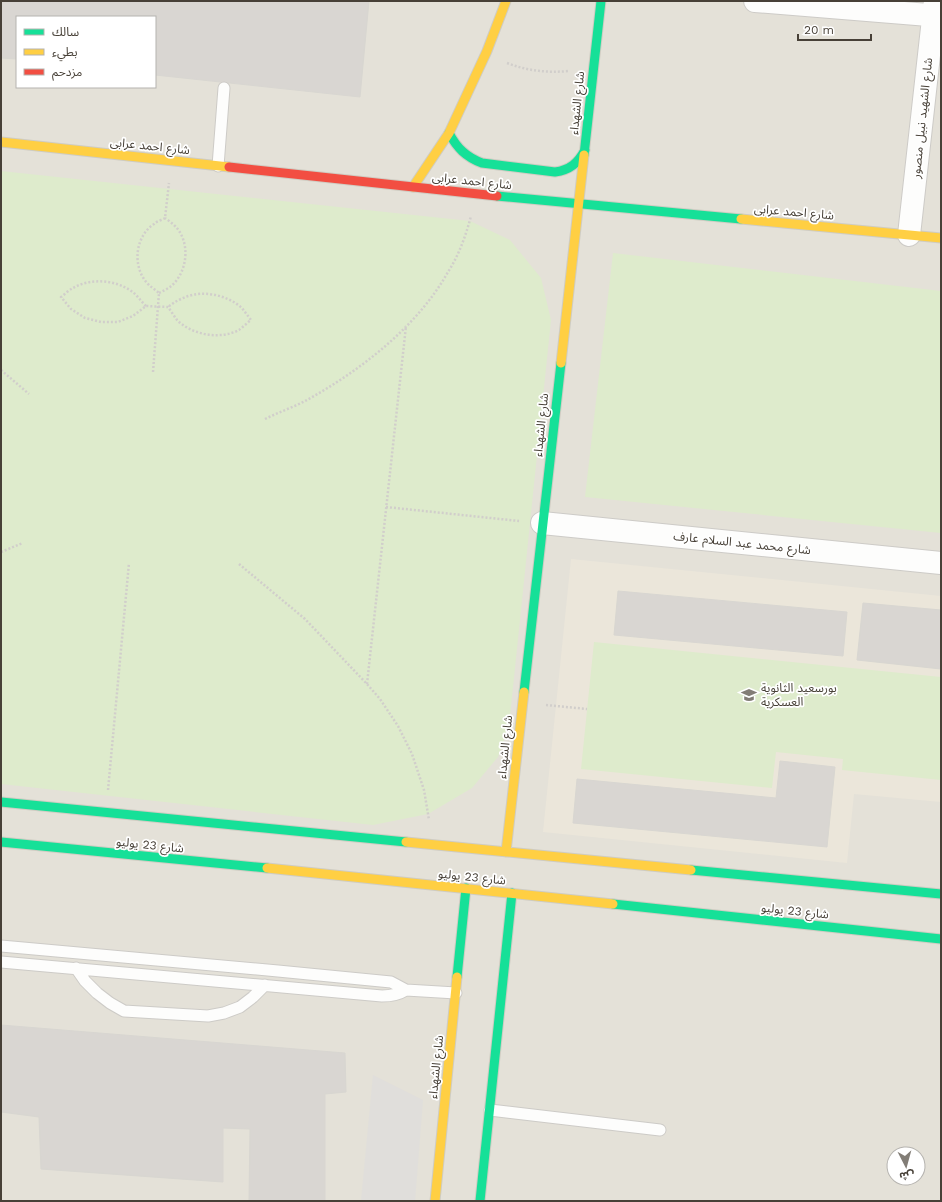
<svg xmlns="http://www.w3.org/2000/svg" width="942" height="1202" viewBox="0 0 942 1202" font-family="'Work Sans','Noto Sans Arabic',sans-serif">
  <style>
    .residential { fill: #e4e1d8; fill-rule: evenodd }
    .education { fill: #ebe6da }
    .green { fill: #deebcc }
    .parking { fill: #e0dedb }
    .building { fill: #d9d6d2; stroke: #d8d6d1 }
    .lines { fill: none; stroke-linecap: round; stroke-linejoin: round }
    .lane-casing { stroke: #cdcbc7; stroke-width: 13 }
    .street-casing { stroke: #cdcbc7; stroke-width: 24 }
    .fast-casing { stroke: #cfccc2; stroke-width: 11 }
    .slow-casing { stroke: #cfccc2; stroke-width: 11 }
    .jam-casing { stroke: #cfccc2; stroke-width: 11 }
    .path { stroke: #d1cecb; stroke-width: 2.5; stroke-dasharray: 2 2; stroke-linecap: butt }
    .lane { stroke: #fdfdfc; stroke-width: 11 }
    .street { stroke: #fdfdfc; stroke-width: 22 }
    .fast { stroke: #16e098; stroke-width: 9 }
    .slow { stroke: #ffcf43; stroke-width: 9 }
    .jam { stroke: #f24e42; stroke-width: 9 }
    .labels { text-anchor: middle; stroke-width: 3.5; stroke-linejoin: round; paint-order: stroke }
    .street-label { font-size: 12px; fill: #474037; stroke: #fff }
    .poi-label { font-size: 12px; fill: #474037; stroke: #fff; text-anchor: start }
  </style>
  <rect width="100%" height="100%" fill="#f0efeb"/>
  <path class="residential" d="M1 1H941V1201H1ZM17 17H155V87H17ZM894 1154H918V1178H894Z"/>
  <path class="education" d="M571 559 941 596V802L854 794 847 863 543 832Z"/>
  <path class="green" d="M1 171 470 221 510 240 541 278 551 320 509 726 498 757 472 788 428 814 373 825 1 784Z
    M613 253 941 291V533L585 497Z
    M594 642 941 677V780L842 770 843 759 776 752 772 788 581 769Z"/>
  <path class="parking" d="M373 1075 423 1100 415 1201H361Z"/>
  <path class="building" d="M1 1H369L360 97 155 75V17H17V59L1 58Z
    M618 591 847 612 843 656 614 635Z
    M863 603 941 610V669L857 660Z
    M780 761 835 767 827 847 573 823 577 779 776 798Z
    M1 1025 345 1053 346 1092 325 1094V1201H249L250 1129 223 1128V1182L41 1169 39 1117 1 1112Z"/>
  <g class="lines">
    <g class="lane-casing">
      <path id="lane" d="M218 166 224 88
        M1 946 278 971 391 982 406 990 456 993
        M1 962 382 996C391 996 398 995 406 990
        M76 968 85 981 97 993 110 1003 124 1011 208 1016 224 1013 240 1007 253 997 265 985
        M490 1110 660 1130"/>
    </g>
    <g class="street-casing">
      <path id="street" d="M755 1 941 16
        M909 235 935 1
        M542 523 941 563"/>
    </g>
    <g class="fast-casing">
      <path id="fast" d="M449 133C457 148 466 157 482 163L555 172C570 170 578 163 585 150
        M584 155 601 1
        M497 196 741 219
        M524 692 561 363
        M1 802 406 842
        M1 842 267 868
        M691 870 941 894
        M613 904 941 939
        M457 977 466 888
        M480 1201 512 893"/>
    </g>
    <g class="slow-casing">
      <path id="slow" d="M1 142 229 167
        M413 187 449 133 487 51 506 1
        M741 219 941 238
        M561 363 584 155
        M406 842 691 870
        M506 852 524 692
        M267 868 613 904
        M435 1201 457 977"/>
    </g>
    <g class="jam-casing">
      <path id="jam" d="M229 167 497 196"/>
    </g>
    <path class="path" d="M507 63C528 71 547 73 569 71
      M159 293C163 291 167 289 170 287 188 273 191 242 175 226 172 223 168 220 165 218
      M146 306C142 302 139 298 135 294 119 280 92 277 73 288 69 290 65 294 61 297L71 309 85 318 101 322H118L133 316 146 306 168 307C171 311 174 316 177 320 192 335 220 340 239 330 243 327 247 323 251 320 248 316 245 312 242 308 226 294 200 289 181 299 176 301 172 304 168 307
      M1 370 29 394
      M153 372 159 293C156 290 152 288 149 285 132 269 134 237 154 224 157 221 162 220 165 218L169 183
      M265 419C279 412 294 407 307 400 361 370 417 327 448 272 459 255 466 235 471 216
      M386 507 519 521
      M1 552 23 543
      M239 564 305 619 367 684 380 699 398 726 412 754 424 790 429 820
      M367 684 406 326
      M546 705 587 709
      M108 790 129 563"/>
    <use href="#lane" class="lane"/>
    <use href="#street" class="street"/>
    <use href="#fast" class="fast"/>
    <use href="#slow" class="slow"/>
    <use href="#jam" class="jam"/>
  </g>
  <defs>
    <g id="school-bare" transform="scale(1.2)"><path d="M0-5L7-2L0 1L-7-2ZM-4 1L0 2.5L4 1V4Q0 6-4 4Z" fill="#827d76" stroke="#fff" stroke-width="2.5" paint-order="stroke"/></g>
  </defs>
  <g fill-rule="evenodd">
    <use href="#school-bare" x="749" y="695"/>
  </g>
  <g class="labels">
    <g class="street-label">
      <text transform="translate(577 103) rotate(-84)" y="4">شارع الشهداء</text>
      <text transform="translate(922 118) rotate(-84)" y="4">شارع الشهيد نبيل منصور</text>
      <text transform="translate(150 146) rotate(6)" y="4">شارع احمد عرابى</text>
      <text transform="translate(472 181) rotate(6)" y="4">شارع احمد عرابى</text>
      <text transform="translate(794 212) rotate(5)" y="4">شارع احمد عرابى</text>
      <text transform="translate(541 425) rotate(-84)" y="4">شارع الشهداء</text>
      <text transform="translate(742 543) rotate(6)" y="4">شارع محمد عبد السلام عارف</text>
      <text transform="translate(505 747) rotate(-84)" y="4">شارع الشهداء</text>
      <text transform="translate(150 845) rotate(6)" y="4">شارع 23 يوليو</text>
      <text transform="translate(472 877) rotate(6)" y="4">شارع 23 يوليو</text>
      <text transform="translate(795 911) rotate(6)" y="4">شارع 23 يوليو</text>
      <text transform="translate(436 1067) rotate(-84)" y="4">شارع الشهداء</text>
    </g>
    <g class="poi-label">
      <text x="761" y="692">بورسعيد الثانوية<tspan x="761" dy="14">العسكرية</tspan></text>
    </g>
  </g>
  <rect width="942" height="1202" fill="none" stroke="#474037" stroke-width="4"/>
  <rect x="16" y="16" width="140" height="72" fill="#ffffff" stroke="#b5b3af"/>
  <rect x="24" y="29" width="20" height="6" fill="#16e098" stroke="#b5b3af"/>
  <text x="52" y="36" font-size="12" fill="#474037">سالك</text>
  <rect x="24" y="49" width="20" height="6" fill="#ffcf43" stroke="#b5b3af"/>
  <text x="52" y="56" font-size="12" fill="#474037">بطيء</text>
  <rect x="24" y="69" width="20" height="6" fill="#f24e42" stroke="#b5b3af"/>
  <text x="52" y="76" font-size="12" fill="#474037">مزدحم</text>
  <g transform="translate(906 1166) rotate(174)"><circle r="19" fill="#ffffff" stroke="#b5b3af"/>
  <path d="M0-3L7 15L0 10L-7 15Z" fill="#827d76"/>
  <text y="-6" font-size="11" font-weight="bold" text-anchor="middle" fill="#474037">ش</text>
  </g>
  <path d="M798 34v6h73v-6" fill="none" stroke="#474037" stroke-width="2"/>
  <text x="804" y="34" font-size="12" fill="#474037" stroke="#ffffff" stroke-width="3" paint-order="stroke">20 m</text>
</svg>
